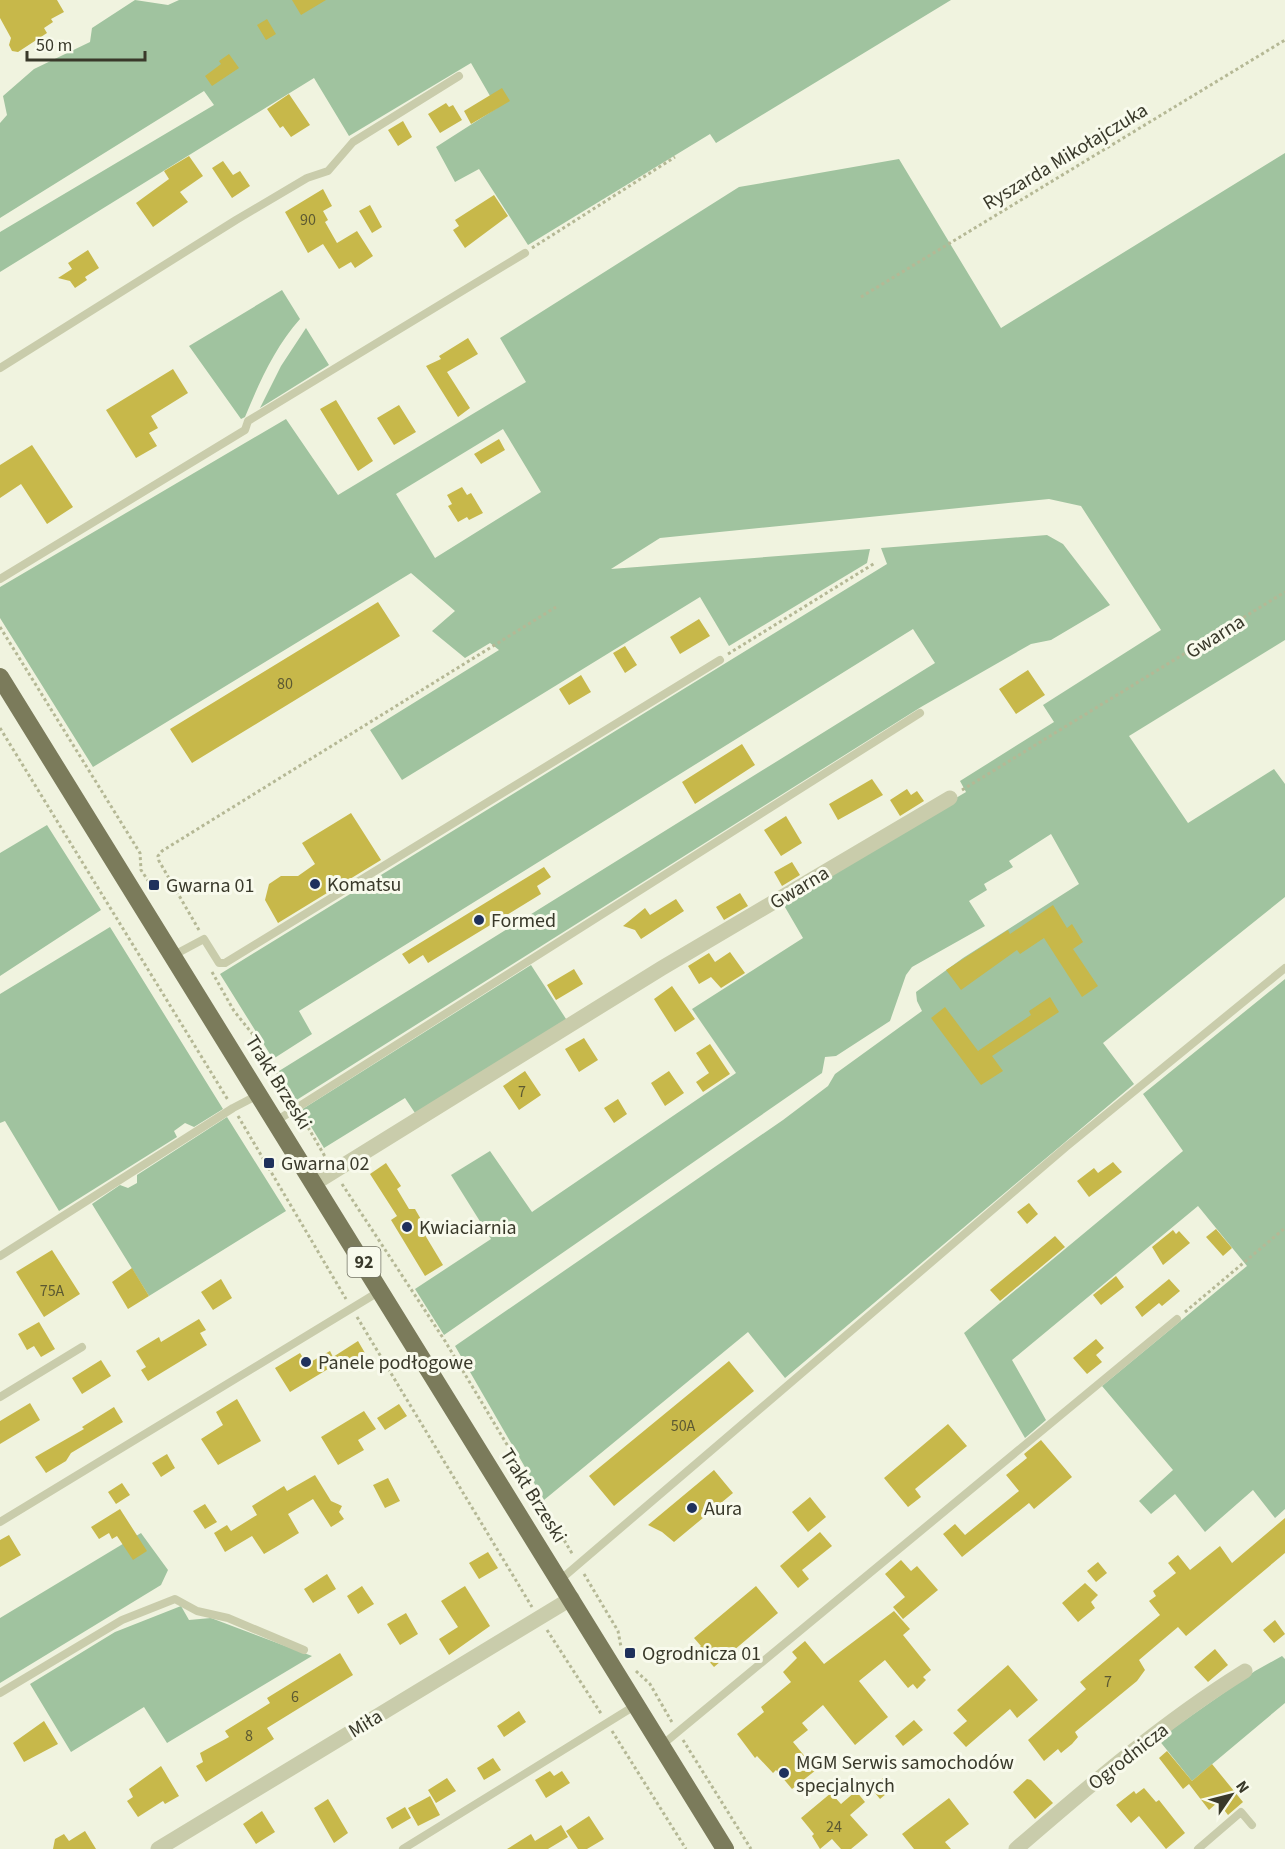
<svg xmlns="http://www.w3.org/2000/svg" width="1285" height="1849" viewBox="0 0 1285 1849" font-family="'Source Sans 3',sans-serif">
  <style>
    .green { fill: #a0c39f; fill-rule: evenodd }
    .building { fill: #c7b84a }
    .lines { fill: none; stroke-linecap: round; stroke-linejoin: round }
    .path { stroke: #b5b895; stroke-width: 3; stroke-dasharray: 3 3; stroke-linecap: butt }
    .lane { stroke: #c9ccab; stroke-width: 8 }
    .street { stroke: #c9ccab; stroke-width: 15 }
    .primary { stroke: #7b7b5b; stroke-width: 18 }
    .poi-dot { fill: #1f315c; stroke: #f8faec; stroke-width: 2 }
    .labels { text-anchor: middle; stroke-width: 6; stroke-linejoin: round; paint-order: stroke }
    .number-label { font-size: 16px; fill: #5c5932 }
    .shield { fill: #f8faec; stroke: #727364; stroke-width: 1.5 }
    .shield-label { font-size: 18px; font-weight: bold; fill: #39392a }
    .street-label { font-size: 20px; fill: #39392a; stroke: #f8faec }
    .poi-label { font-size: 20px; fill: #39392a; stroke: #f8faec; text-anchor: start }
  </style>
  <rect width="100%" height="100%" fill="#f0f3df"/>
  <path class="green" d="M135 0 168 5 179 0H951L716 143 710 134 528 245 479 169 455 182 436 147 497 108 471 63 349 136 314 78 0 272V232L214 105 204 91 0 218V123L7 115 3 96 34 69 90 42 92 28Z
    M1285 153V640L1129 736 1188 823 1274 769 1285 784V897L1103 1043 1134 1084 785 1378 748 1332 544 1500 455 1346 783 1120 828 1086 835 1074 922 1011 917 1001 916 992 963 958 1079 884 1051 834 1009 861 1013 867 984 884 987 890 969 901 985 926 912 967 906 975 890 1021 836 1056 825 1057 822 1073 444 1335 415 1289 491 1239 451 1175 490 1151 532 1212 736 1073 692 1009 803 938 782 902 966 792 960 781 1054 722 1043 705 1161 630 1081 506 1049 499 660 538 611 569 870 549 867 563 729 646 700 597 402 780 370 730 499 650 490 643 465 658 432 631 455 611 411 573 93 767 0 618V587L286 419 338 495 526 382 500 338 739 187 899 159 1001 328ZM503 429 541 492 435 558 396 494Z
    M282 290 300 319C275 347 259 383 245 417L241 419 189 346Z
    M306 328 329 365 260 408 281 366Z
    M1047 535 1063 544 1110 605 1051 640 1031 644 921 707 295 1101 279 1071 935 663 913 629 299 1011 312 1034 273 1059 220 974 887 564 881 548Z
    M47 825 101 910 0 976V853Z
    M110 927 223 1109 194 1127 185 1123 174 1131 177 1137 59 1211 5 1121 0 1123V994Z
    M531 965 568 1022 417 1116 405 1098 324 1148 301 1110Z
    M1285 979V1509L1275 1518 1253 1490 1205 1532 1175 1494 1151 1514 1139 1501 1173 1470 1102 1386 1247 1266 1198 1206 1012 1360 1046 1420 1025 1438 964 1333 1183 1151 1143 1094Z
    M227 1117 286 1211 149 1296 92 1204 120 1185 128 1188 137 1183V1175Z
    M141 1533 168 1570 161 1585 0 1683V1618Z
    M181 1606 189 1620 211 1618 312 1656 167 1743 144 1707 71 1752 30 1684 115 1632Z
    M1282 1656 1285 1659V1703L1192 1781 1158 1739 1255 1671Z"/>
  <path class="building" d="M0 0H57L64 12 51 19 53 22 44 28 47 33 18 52 12 51 9 45 11 38 0 18Z
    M292 0H326L301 15Z
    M267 19 276 34 266 40 257 25Z
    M229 54 239 68 212 86 205 76 221 64 219 61Z
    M502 88 510 101 471 124 464 111Z
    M289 94 310 125 291 137 283 126 280 128 267 109Z
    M446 103 449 107 453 105 462 120 440 133 428 114Z
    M403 121 412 137 398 146 388 130Z
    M189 156 203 176 180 192 188 202 153 227 136 203 169 179 164 171Z
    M223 161 233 175 240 171 250 186 232 198 212 168Z
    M323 189 332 206 323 211 328 220 325 222 337 243 357 231 373 256 355 268 351 262 339 269 323 244 308 253 285 212Z
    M494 195 508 216 465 248 453 230 459 226 455 220Z
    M370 205 382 227 372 233 359 211Z
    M88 250 99 268 85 277 87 280 75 288 70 281 58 278 72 269 68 263Z
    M468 338 478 354 447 372 470 408 458 417 426 366 441 359 439 356Z
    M173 369 188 393 151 416 158 428 149 433 157 446 136 458 106 410Z
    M336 400 373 461 358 471 320 409Z
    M399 405 416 432 394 445 377 418Z
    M499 439 505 450 481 464 474 454Z
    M32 445 73 507 47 524 21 484 0 498V465Z
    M462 487 467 495 471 493 483 513 469 520 467 517 458 522 448 506 452 504 447 495Z
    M378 602 400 636 192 763 170 729Z
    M699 619 710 636 680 654 670 637Z
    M625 646 637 665 625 673 613 653Z
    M1028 670 1045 695 1016 714 999 689Z
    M581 675 591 692 569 705 559 689Z
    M742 744 755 765 695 804 682 782Z
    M872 779 883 795 838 820 829 804Z
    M907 789 911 795 917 791 924 801 900 816 890 800Z
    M351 813 381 860 278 923 265 900 269 884 281 876H298L315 864 302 843Z
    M786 816 802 843 781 856 764 830Z
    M792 862 800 875 782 886 774 872Z
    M544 867 551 877 537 886 541 894 428 963 423 955 409 964 402 954Z
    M740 893 748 906 724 920 716 907Z
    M676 899 684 911 641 939 635 930 623 926 645 908 650 915Z
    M1053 905 1067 928 1072 924 1083 942 1073 949 1098 986 1082 997 1044 938 1020 954 1017 950 961 990 946 970 1008 930 1010 934Z
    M730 952 745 973 721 988 711 977 699 984 688 966 709 953 715 962Z
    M574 969 583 984 556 1000 547 985Z
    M672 986 695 1019 675 1032 654 999Z
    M1050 997 1059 1012 992 1056 1003 1071 981 1085 931 1018 945 1007 978 1051 1031 1015 1029 1011Z
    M584 1038 598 1060 579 1072 565 1049Z
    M710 1044 730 1074 703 1092 696 1082 709 1073 696 1053Z
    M525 1071 541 1095 519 1110 503 1086Z
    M669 1071 684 1093 665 1106 651 1083Z
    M618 1099 627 1114 614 1123 604 1108Z
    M1113 1162 1122 1172 1089 1197 1077 1181 1094 1168 1098 1173Z
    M386 1163 401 1186 397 1189 409 1209H415L426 1228 422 1230 443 1265 425 1276 391 1220 397 1216 370 1174Z
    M1029 1203 1038 1214 1027 1224 1017 1212Z
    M1216 1229 1232 1248 1223 1256 1206 1237Z
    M1173 1230 1176 1234 1179 1231 1190 1243 1163 1265 1152 1247Z
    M1055 1236 1065 1247 1000 1301 990 1290Z
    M52 1250 80 1294 44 1317 16 1272Z
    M132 1268 149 1296 128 1309 112 1282Z
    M1116 1276 1124 1287 1101 1305 1093 1295Z
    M221 1279 232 1298 213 1310 201 1292Z
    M1169 1279 1180 1291 1162 1306 1159 1303 1142 1317 1135 1307Z
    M199 1319 206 1330 200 1333 207 1345 148 1381 141 1370 146 1367 136 1351 159 1337 161 1342Z
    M39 1322 55 1349 41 1357 34 1346 27 1350 18 1334Z
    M1096 1339 1104 1348 1096 1355 1102 1362 1087 1374 1073 1358Z
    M358 1341 365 1353 335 1370 333 1366 290 1392 275 1368 300 1353 307 1364 330 1351 333 1357Z
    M101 1360 111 1376 82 1394 72 1378Z
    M729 1361 754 1391 614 1506 589 1476Z
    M237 1399 261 1441 218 1465 201 1439 223 1425 216 1412Z
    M30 1403 40 1420 0 1444V1421Z
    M399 1404 407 1416 385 1430 377 1418Z
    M114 1407 123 1422 71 1453 66 1461 46 1473 35 1457 84 1429 82 1427Z
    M364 1411 376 1429 358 1440 364 1450 338 1465 321 1437Z
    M948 1424 967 1446 915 1489 921 1497 908 1507 884 1478Z
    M1041 1440 1072 1477 1034 1509 1029 1503 962 1557 943 1534 955 1524 965 1535 1019 1491 1006 1475 1027 1458 1024 1454Z
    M167 1454 175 1468 161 1477 152 1463Z
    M714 1470 733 1493 674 1542 662 1532 648 1525Z
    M315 1475 331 1501 342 1506 339 1512 344 1519 331 1527 313 1499 288 1514 299 1533 276 1547 264 1554 252 1536 225 1552 214 1533 227 1525 231 1531 257 1515 252 1506 284 1486 287 1491Z
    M388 1478 400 1501 385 1508 373 1485Z
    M122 1483 130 1495 116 1504 108 1492Z
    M810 1497 826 1517 808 1532 792 1512Z
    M205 1504 217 1522 205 1529 193 1511Z
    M120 1509 147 1551 133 1560 117 1536 112 1539 109 1533 99 1539 91 1527Z
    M1285 1518V1553L1186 1636 1178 1627 1139 1660 1145 1670 1137 1681 1075 1732 1078 1737 1072 1744 1061 1753 1058 1749 1044 1761 1028 1740 1086 1689 1080 1682 1160 1615 1149 1601 1156 1596 1153 1591 1176 1573 1168 1563 1178 1555 1190 1570 1220 1546 1232 1563Z
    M820 1532 832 1546 802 1570 809 1579 798 1588 780 1566Z
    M9 1535 21 1555 0 1567V1540Z
    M488 1552 498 1568 479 1579 469 1563Z
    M901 1560 911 1571 917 1566 938 1590 903 1619 893 1607 905 1597 885 1574Z
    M1098 1562 1107 1573 1096 1582 1087 1571Z
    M327 1574 336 1589 313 1603 304 1589Z
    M1085 1583 1098 1595 1091 1602 1095 1608 1078 1622 1062 1603Z
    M362 1586 374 1604 358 1614 347 1596Z
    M465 1586 490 1626 449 1655 439 1639 458 1627 441 1601Z
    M756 1586 778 1613 714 1667 698 1649 701 1646 694 1638Z
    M894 1611 910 1629 903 1635 931 1670 923 1677 926 1680 917 1689 913 1684 908 1688 885 1660 859 1681 888 1717 855 1745 823 1705 802 1723 808 1730 793 1742 816 1770 792 1789 776 1770 773 1773 757 1756 755 1758 737 1734 764 1712 761 1707 791 1682 783 1672 797 1658 792 1652 805 1641 824 1664Z
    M406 1613 418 1634 400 1645 387 1624Z
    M1275 1620 1285 1634 1274 1643 1263 1630Z
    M1215 1649 1228 1665 1208 1682 1194 1667Z
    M340 1653 353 1675 267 1728 274 1739 206 1782 196 1766 203 1762 200 1753 229 1737 225 1731 270 1703 267 1698Z
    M1008 1665 1038 1700 1017 1718 1010 1709 966 1747 953 1733 967 1721 957 1710Z
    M519 1711 526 1722 504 1737 497 1726Z
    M914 1720 923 1730 903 1746 895 1736Z
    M44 1721 58 1744 24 1762 13 1743Z
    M1167 1751 1192 1781 1212 1764 1243 1802 1228 1815 1218 1802 1209 1810 1189 1784 1183 1789 1159 1758Z
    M493 1758 501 1770 484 1780 477 1768Z
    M161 1766 179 1796 165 1804 163 1801 138 1817 127 1801 133 1797 129 1789Z
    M550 1771 554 1776 562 1771 570 1783 546 1798 535 1780Z
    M447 1778 456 1791 436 1803 428 1790Z
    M883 1778 892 1789 880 1799 871 1788Z
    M1027 1779 1031 1780 1053 1803 1035 1819 1013 1792Z
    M1144 1788 1156 1802 1159 1800 1185 1833 1166 1849 1139 1816 1131 1823 1116 1805 1134 1791 1136 1794Z
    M856 1791 865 1802 850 1815 868 1835 851 1849H841L832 1839 820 1849 812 1836 814 1834 801 1818 831 1793 841 1804Z
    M430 1796 440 1815 418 1826 408 1808Z
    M949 1798 969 1824 945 1842 951 1849H914L902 1834Z
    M328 1799 348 1833 334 1843 314 1808Z
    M405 1807 411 1818 392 1829 386 1818Z
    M262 1811 275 1832 256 1844 243 1824Z
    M589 1816 604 1839 587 1849H578L566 1831Z
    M561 1825 568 1837 548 1849H507L531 1834 535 1841Z
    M85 1831 96 1849H53L55 1839 64 1834 69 1841Z"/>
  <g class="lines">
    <path class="path" d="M532 248 675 157
      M861 297 1285 40
      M0 627 140 853 141 870 151 885
      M728 654 875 563
      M0 728 228 1100
      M962 790 1285 592
      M199 930 159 861 158 856 162 851 556 607
      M212 972 234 1011 259 1042 291 1098
      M238 1116 346 1299
      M302 1117 327 1160
      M342 1184 445 1341 573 1555
      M1185 1312 1285 1228
      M357 1317 532 1607
      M584 1574 618 1631 621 1647
      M547 1630 602 1715
      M636 1671 650 1684 673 1724
      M612 1731 686 1849
      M683 1740 751 1849"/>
    <path class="lane" d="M0 368 236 220 307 178 328 171 353 142 459 76
      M0 579 245 430 248 421 525 253
      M174 955 204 939 219 963H225L720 660
      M276 1121 920 713
      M0 1256 233 1108 258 1095
      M0 1397 82 1347
      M0 1522 380 1291
      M560 1580 1066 1147 1285 968
      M0 1693 122 1620 175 1599 197 1611 228 1618 304 1650
      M662 1745 1177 1319
      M403 1849 636 1705
      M1198 1849 1241 1812 1252 1825"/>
    <path class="street" d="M315 1183 662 968 950 798
      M158 1849 572 1598
      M1016 1849C1089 1786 1163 1722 1245 1671"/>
    <path class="primary" d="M0 677 725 1849"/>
  </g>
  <g class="poi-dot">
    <circle cx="315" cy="884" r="6"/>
    <rect x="148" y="879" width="12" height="12" rx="3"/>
    <circle cx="479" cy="920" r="6"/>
    <rect x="263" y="1157" width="12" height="12" rx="3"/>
    <circle cx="407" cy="1227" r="6"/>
    <circle cx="306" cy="1362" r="6"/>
    <circle cx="692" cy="1508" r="6"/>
    <rect x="624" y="1647" width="12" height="12" rx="3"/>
    <circle cx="784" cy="1773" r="6"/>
  </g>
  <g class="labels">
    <g class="number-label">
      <text x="308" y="225">90</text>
      <text x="285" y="689">80</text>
      <text x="522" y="1097">7</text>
      <text x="52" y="1296">75A</text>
      <text x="683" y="1431">50A</text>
      <text x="1108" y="1687">7</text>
      <text x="295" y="1702">6</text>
      <text x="249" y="1741">8</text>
      <text x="834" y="1832">24</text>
    </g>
    <rect class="shield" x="347.5" y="1247" width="33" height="30" rx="4.5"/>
    <g class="shield-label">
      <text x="364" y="1268">92</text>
    </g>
    <g class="street-label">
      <text transform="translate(1065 156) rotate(-31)" y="7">Ryszarda Mikołajczuka</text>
      <text transform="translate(1215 636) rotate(-32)" y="7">Gwarna</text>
      <text transform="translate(799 887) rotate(-31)" y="7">Gwarna</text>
      <text transform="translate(279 1082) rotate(58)" y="7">Trakt Brzeski</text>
      <text transform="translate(534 1495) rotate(58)" y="7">Trakt Brzeski</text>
      <text transform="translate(365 1723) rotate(-31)" y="7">Miła</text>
      <text transform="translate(1128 1756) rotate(-38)" y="7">Ogrodnicza</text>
    </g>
    <g class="poi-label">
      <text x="327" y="891">Komatsu</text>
      <text x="166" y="892">Gwarna 01</text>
      <text x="491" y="927">Formed</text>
      <text x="281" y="1170">Gwarna 02</text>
      <text x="419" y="1234">Kwiaciarnia</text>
      <text x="318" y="1369">Panele podłogowe</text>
      <text x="704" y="1515">Aura</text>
      <text x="642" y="1660">Ogrodnicza 01</text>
      <text x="796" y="1769">MGM Serwis samochodów<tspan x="796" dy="23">specjalnych</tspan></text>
    </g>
  </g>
  <g transform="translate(1231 1795) rotate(55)" stroke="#f8faec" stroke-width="4.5" paint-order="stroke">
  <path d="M0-4.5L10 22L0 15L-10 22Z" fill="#39392a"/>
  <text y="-9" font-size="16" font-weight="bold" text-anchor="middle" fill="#39392a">N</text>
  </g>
  <path d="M27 51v9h118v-9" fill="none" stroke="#39392a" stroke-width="3"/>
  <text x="36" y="51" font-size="18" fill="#39392a" stroke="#f8faec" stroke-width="4.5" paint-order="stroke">50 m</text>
</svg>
